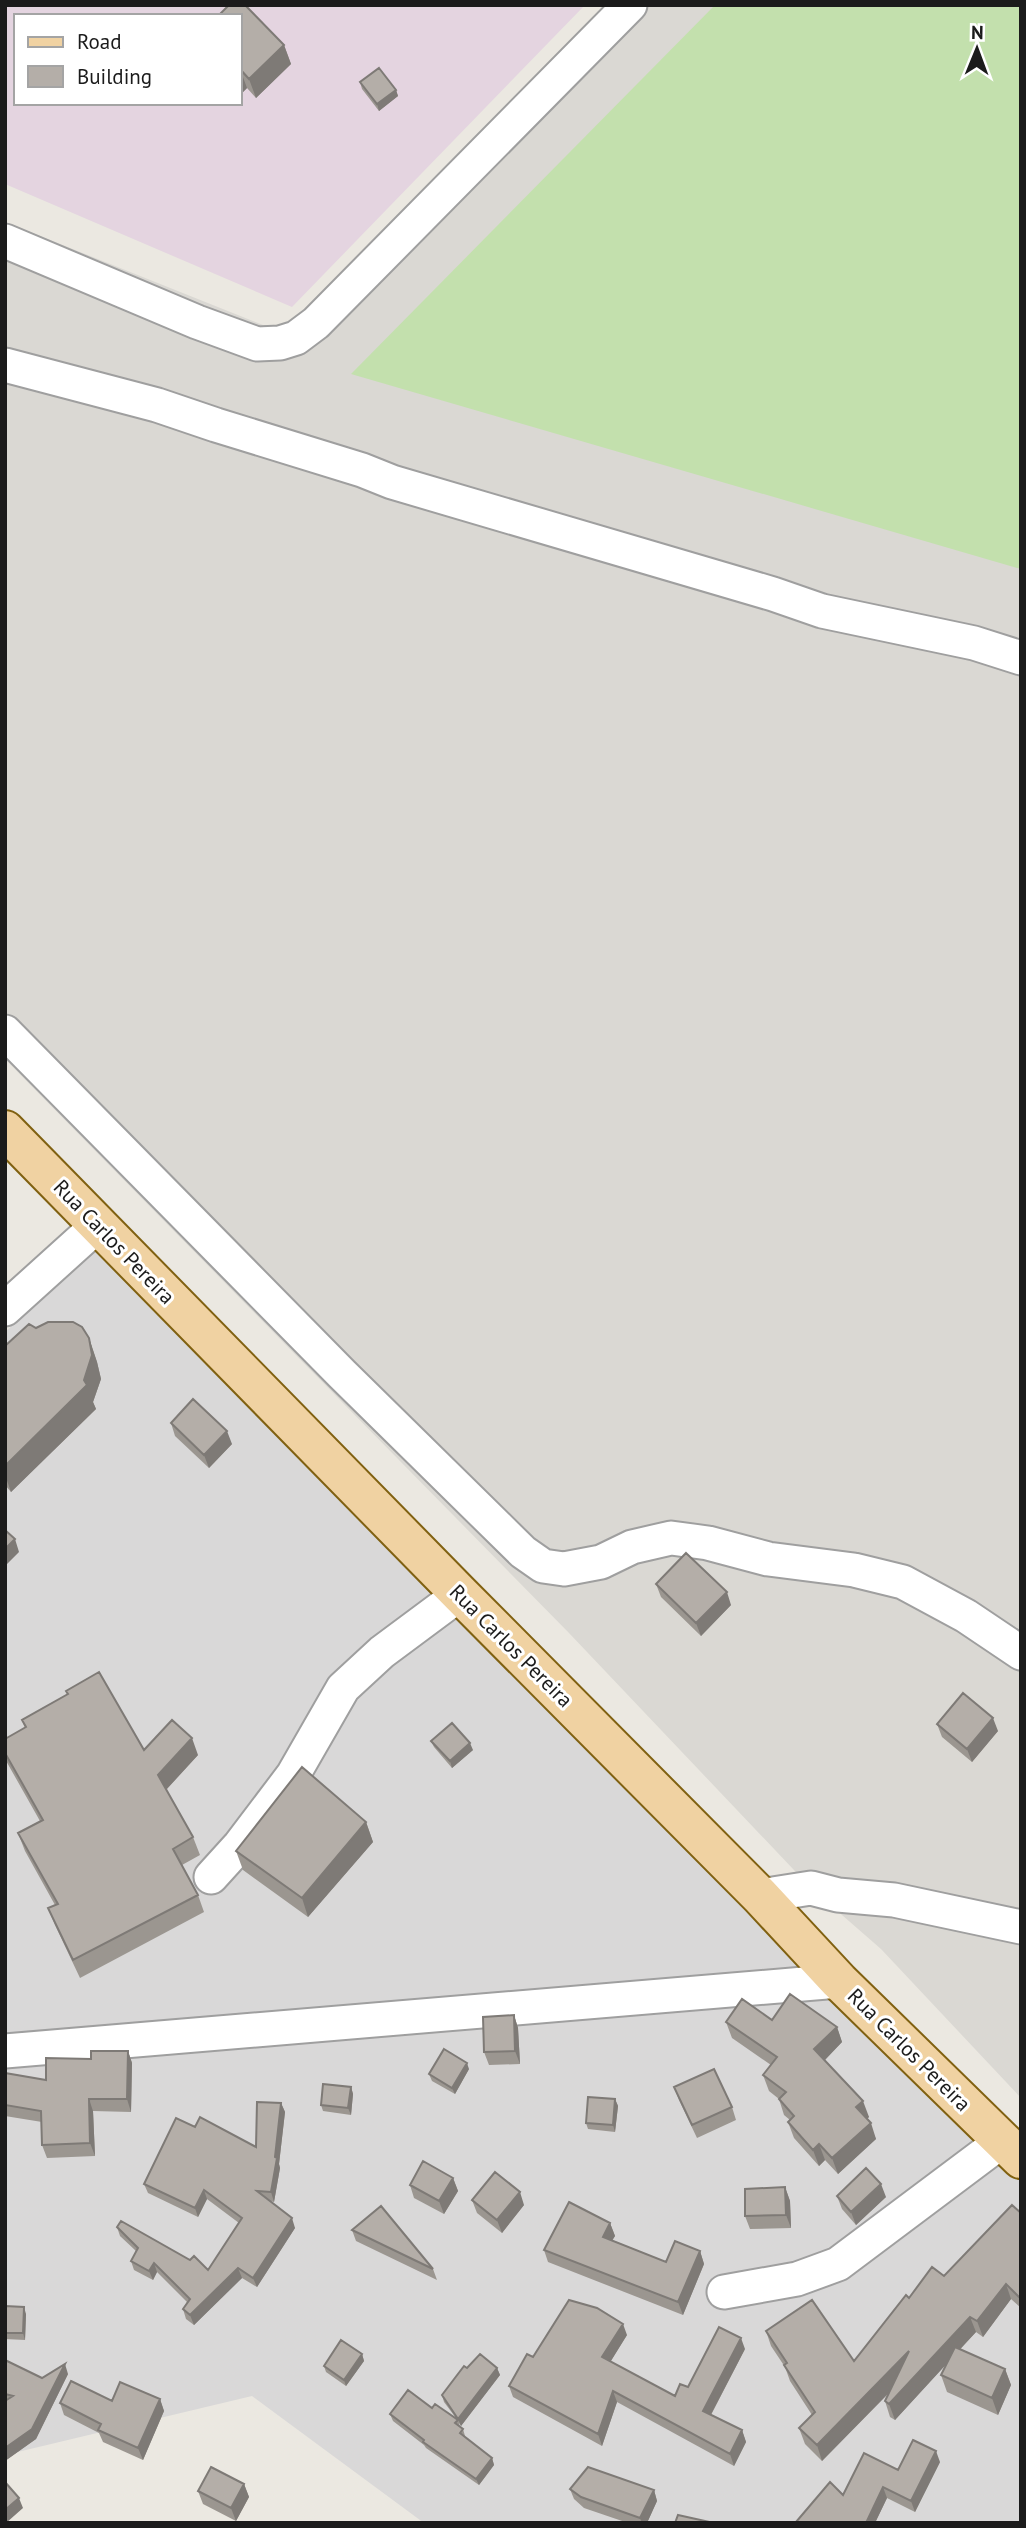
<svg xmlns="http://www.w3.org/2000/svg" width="1026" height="2528" font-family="'PT Sans',sans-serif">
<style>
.residential{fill:#d9d8d8}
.industrial{fill:#e4d4e0;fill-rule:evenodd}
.airport{fill:#dad8d3}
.grass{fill:#c3e0ad}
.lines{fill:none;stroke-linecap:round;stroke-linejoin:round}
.minor-casing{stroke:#9f9f9f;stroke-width:37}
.major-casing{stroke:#806111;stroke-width:42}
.minor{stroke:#fff;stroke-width:33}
.major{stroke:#f0d2a2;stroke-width:38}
.wall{fill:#9b9690}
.shaded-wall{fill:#7e7a76}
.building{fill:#b4aea8;stroke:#7e7a76;stroke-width:2}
.labels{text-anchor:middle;stroke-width:6;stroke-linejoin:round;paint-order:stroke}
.street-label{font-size:21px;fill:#1b1b1b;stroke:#fff}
</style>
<rect width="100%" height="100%" fill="#ebe8e1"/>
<path class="residential" d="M 121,1226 L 1021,2149 L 1021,2523 L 424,2523 L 252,2396 L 5,2455 L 5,1332 Z"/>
<path class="industrial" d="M 5,5 L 585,5 L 292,307 L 5,184 ZM 16,16 L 240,16 L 240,103 L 16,103 Z"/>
<path class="airport" d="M 623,5 L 1021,5 L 1021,2098 L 881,1949 L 811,1888 L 569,1633 L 5,1059 L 5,222 L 263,325 L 291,326 Z"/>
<path class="grass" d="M 715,5 L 1021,5 L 1021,569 L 351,374 Z"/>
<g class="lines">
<defs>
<path id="minor" d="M 5,241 L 197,322 L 257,344 L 280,343 L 296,338 L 316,323 L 630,5
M 5,365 L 157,405 L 216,425 L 362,470 L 392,482 L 773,594 L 822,611 L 974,643 L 1021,658
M 5,1032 L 342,1374 L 523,1552 L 543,1566 L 564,1569 L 601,1562 L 632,1547 L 671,1538 L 708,1543 L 768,1559 L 854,1570 L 903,1582 L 966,1616 L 1021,1653
M 5,1309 L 98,1225
M 211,1877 L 240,1845 L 293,1775 L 343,1688 L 382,1652 L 460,1594
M 760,1896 L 811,1888 L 838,1895 L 894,1900 L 1021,1927
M 5,2051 L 839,1981
M 724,2292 L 797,2279 L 838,2264 L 1002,2141"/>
<path id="major" d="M 5,1130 L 460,1594 L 760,1896 L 839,1981 L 1021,2159"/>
</defs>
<use href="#minor" class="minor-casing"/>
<use href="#major" class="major-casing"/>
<use href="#minor" class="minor"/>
<use href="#major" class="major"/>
</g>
<path class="wall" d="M 240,16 L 284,45 L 291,64 L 256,98 L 247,88 L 240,95 Z
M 360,82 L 396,90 L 398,96 L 379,111 L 362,89 Z
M 36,1328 L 89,1338 L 97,1362 L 101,1379 L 93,1402 L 96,1409 L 11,1492 L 5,1485 L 5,1346 Z
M 171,1423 L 232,1444 L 209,1468 L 175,1436 Z
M 656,1584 L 731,1605 L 701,1636 L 661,1597 Z
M 66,1691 L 144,1750 L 198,1755 L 166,1790 L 193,1837 L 200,1855 L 182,1865 L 198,1895 L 204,1912 L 80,1978 L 55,1925 L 48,1908 L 55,1905 L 25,1851 L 18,1833 L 40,1821 L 5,1759 L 5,1739 L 25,1728 L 22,1720 L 67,1695 Z
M 937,1724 L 998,1731 L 972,1762 L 942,1737 Z
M 431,1741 L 473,1750 L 452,1768 L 434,1747 Z
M 366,1822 L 373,1842 L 308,1917 L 243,1870 L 236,1851 Z
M 514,2015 L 518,2028 L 520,2064 L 489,2065 L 484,2052 Z
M 772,2020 L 837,2027 L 842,2042 L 825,2060 L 869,2117 L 867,2119 L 876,2139 L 838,2174 L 825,2160 L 819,2166 L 794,2138 L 788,2122 L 790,2120 L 784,2115 L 779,2099 L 769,2091 L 763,2075 L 771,2065 L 732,2038 L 726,2022 Z
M 128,2051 L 132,2063 L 131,2112 L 93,2111 L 95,2156 L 47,2158 L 42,2145 L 42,2122 L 5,2116 L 5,2073 L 46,2080 L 91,2059 Z
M 469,2069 L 455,2094 L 432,2081 L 429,2074 Z
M 351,2087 L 353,2094 L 351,2115 L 323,2111 L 321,2105 Z
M 674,2087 L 732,2107 L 736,2120 L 697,2138 L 679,2100 Z
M 615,2099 L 618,2106 L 615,2132 L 588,2129 L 586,2123 Z
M 281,2103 L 285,2112 L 279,2164 L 280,2168 L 274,2202 L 270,2201 L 295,2228 L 257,2287 L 242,2278 L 194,2325 L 186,2319 L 183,2309 L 187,2302 L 157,2272 L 153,2280 L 134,2270 L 131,2261 L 136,2251 L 120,2236 L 117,2227 L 208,2270 L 239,2223 L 207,2199 L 198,2217 L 148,2193 L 144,2184 L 195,2127 L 256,2147 Z
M 453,2178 L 458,2191 L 444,2214 L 414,2198 L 410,2185 Z
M 785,2187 L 790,2201 L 791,2228 L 750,2229 L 745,2216 Z
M 837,2196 L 886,2197 L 856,2225 L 842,2209 Z
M 472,2200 L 524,2205 L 502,2233 L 477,2213 Z
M 1021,2213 L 1021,2308 L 1011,2299 L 983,2337 L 976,2332 L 960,2349 L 1005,2369 L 1011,2385 L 998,2415 L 947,2392 L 941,2375 L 946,2364 L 895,2420 L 890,2417 L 885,2401 L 889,2393 L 822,2461 L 805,2444 L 799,2428 L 812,2415 L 790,2381 L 785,2367 L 771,2346 L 766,2331 L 854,2361 L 909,2298 L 944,2276 Z
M 610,2223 L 615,2236 L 612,2240 L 666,2262 L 700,2251 L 704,2264 L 683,2315 L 548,2262 L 544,2250 Z
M 352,2230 L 433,2269 L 437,2280 L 356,2241 Z
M 5,2306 L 26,2314 L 25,2340 L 5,2339 Z
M 627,2335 L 610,2362 L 675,2396 L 745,2349 L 711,2415 L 742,2430 L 746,2442 L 734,2466 L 617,2402 L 602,2446 L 513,2397 L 509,2386 L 533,2357 Z
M 362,2354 L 364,2361 L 346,2386 L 326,2372 L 324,2366 Z
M 5,2360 L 42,2378 L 68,2374 L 36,2439 L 5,2461 Z
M 467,2368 L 497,2368 L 500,2375 L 461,2426 L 459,2423 L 460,2427 L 463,2429 L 465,2436 L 465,2437 L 492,2458 L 494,2465 L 479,2485 L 426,2448 L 424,2445 L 393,2421 L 390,2414 L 432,2408 L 456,2418 L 444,2402 L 442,2395 Z
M 160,2399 L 164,2411 L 143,2460 L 103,2442 L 99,2433 L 64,2415 L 60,2403 Z
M 940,2462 L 915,2512 L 887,2498 L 875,2523 L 796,2523 L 796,2522 L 843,2495 L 898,2470 Z
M 244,2484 L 249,2497 L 236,2521 L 203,2504 L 198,2491 Z
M 570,2489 L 654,2490 L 657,2501 L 647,2523 L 628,2523 L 584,2508 L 574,2499 Z"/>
<path class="shaded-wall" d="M 284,45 L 291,64 L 256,98 L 249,79 Z
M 240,69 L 247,88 L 240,95 Z
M 396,90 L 398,96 L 379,111 L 377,104 Z
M 89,1338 L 97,1362 L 101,1379 L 93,1402 L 96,1409 L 11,1492 L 5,1475 L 5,1466 L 84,1380 Z
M 227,1431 L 232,1444 L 209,1468 L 204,1455 Z
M 15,1539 L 19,1552 L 5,1566 L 5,1549 Z
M 727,1592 L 731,1605 L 701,1636 L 696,1623 Z
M 993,1718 L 998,1731 L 972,1762 L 967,1749 Z
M 192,1738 L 198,1755 L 164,1792 L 158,1775 Z
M 470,1743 L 473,1750 L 452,1768 L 450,1761 Z
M 366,1822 L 373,1842 L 308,1917 L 302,1898 Z
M 514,2015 L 518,2028 L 520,2064 L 515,2051 Z
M 837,2027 L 842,2042 L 820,2065 L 814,2049 Z
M 128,2051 L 132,2063 L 131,2112 L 127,2099 Z
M 467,2063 L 469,2069 L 455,2094 L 452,2088 Z
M 351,2087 L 353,2094 L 351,2115 L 348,2108 Z
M 89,2099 L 93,2111 L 95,2156 L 90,2143 Z
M 615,2099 L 618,2106 L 615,2132 L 613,2125 Z
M 863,2101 L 869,2117 L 862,2123 L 856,2107 Z
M 281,2103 L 285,2112 L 279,2164 L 280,2168 L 274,2202 L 271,2192 Z
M 871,2123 L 876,2139 L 838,2174 L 832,2158 Z
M 819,2144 L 825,2160 L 819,2166 L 813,2150 Z
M 453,2178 L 458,2191 L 444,2214 L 439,2201 Z
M 881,2184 L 886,2197 L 856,2225 L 851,2212 Z
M 785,2187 L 790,2201 L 791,2228 L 786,2215 Z
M 204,2190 L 207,2199 L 198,2217 L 195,2208 Z
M 520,2192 L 524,2205 L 502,2233 L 497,2220 Z
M 292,2218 L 295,2228 L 257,2287 L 253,2278 Z
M 610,2223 L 615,2236 L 607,2249 L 603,2237 Z
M 700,2251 L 704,2264 L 683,2315 L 678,2302 Z
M 154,2263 L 157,2272 L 153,2280 L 149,2271 Z
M 238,2268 L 242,2278 L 194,2325 L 190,2315 Z
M 1006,2284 L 1011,2299 L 983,2337 L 977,2321 Z
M 24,2307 L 26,2314 L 25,2340 L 23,2333 Z
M 970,2317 L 976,2332 L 895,2420 L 889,2404 Z
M 623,2324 L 627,2335 L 606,2369 L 602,2357 Z
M 741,2338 L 745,2349 L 707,2422 L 703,2411 Z
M 909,2351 L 914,2367 L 822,2461 L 817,2445 Z
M 362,2354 L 364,2361 L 346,2386 L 344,2380 Z
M 65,2364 L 68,2374 L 36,2439 L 5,2461 L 5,2448 Z
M 497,2368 L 500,2375 L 461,2426 L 458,2419 Z
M 1005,2369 L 1011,2385 L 998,2415 L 992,2398 Z
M 613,2391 L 617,2402 L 602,2446 L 598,2434 Z
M 160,2399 L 164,2411 L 143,2460 L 138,2448 Z
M 742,2430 L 746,2442 L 734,2466 L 730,2454 Z
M 936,2451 L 940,2462 L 915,2512 L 911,2501 Z
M 492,2458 L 494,2465 L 479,2485 L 476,2479 Z
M 244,2484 L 249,2497 L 236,2521 L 231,2508 Z
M 883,2487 L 887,2498 L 875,2523 L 866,2523 Z
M 654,2490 L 657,2501 L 647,2523 L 642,2523 L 640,2518 Z
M 19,2498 L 23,2508 L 6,2523 L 5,2510 Z"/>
<path class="building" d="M 229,5 L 245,5 L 284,45 L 249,79 L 240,69 L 240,16 L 218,16 Z
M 379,68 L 396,90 L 377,104 L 360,82 Z
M 48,1322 L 73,1322 L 82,1327 L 89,1338 L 92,1355 L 84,1380 L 87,1385 L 5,1466 L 5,1346 L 29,1324 L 36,1328 Z
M 193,1399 L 227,1431 L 204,1455 L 171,1423 Z
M 5,1530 L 15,1539 L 5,1549 Z
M 686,1553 L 727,1592 L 696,1623 L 656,1584 Z
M 99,1672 L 144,1750 L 172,1720 L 192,1738 L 158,1775 L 193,1837 L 173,1849 L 198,1895 L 73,1960 L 48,1908 L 58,1904 L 18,1833 L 43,1820 L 5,1753 L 5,1739 L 26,1727 L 22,1720 L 68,1694 L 66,1691 Z
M 963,1693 L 993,1718 L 967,1749 L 937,1724 Z
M 452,1723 L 470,1743 L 450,1761 L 431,1741 Z
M 302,1767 L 366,1822 L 302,1898 L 236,1851 Z
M 790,1994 L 837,2027 L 814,2049 L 863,2101 L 856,2107 L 871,2123 L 832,2158 L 819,2144 L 813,2150 L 788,2122 L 794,2116 L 779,2099 L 786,2092 L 763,2075 L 777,2057 L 726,2022 L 742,1999 L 772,2020 Z
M 514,2015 L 515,2051 L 484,2052 L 483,2017 Z
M 444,2049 L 467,2063 L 452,2088 L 429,2074 Z
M 91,2051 L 128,2051 L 127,2099 L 89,2099 L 90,2143 L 42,2145 L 41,2111 L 5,2105 L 5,2073 L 46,2080 L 46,2058 L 91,2059 Z
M 714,2069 L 732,2107 L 692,2125 L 674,2087 Z
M 323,2084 L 351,2087 L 348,2108 L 321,2105 Z
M 588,2097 L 615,2099 L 613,2125 L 586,2123 Z
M 257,2102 L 281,2103 L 275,2157 L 277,2158 L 271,2192 L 257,2191 L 292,2218 L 253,2278 L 238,2268 L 190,2315 L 183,2309 L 190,2299 L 154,2263 L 149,2271 L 131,2261 L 138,2248 L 117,2227 L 121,2221 L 190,2260 L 194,2256 L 208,2270 L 242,2218 L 204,2190 L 195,2208 L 144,2184 L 176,2118 L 195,2127 L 200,2117 L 256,2147 Z
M 423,2161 L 453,2178 L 439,2201 L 410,2185 Z
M 866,2168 L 881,2184 L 851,2212 L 837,2196 Z
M 495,2172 L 520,2192 L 497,2220 L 472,2200 Z
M 785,2187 L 786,2215 L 745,2216 L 745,2189 Z
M 569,2202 L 610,2223 L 603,2237 L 666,2262 L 675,2241 L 700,2251 L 678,2302 L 544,2250 Z
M 1012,2205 L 1021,2213 L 1021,2296 L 1019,2297 L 1006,2284 L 977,2321 L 970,2317 L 889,2404 L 885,2401 L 909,2351 L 817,2445 L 799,2428 L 815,2412 L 784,2365 L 787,2363 L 766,2331 L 812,2300 L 854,2361 L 906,2295 L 909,2298 L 932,2267 L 944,2276 Z
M 381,2206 L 433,2269 L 352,2230 Z
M 569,2300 L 597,2308 L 623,2324 L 602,2357 L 675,2396 L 680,2384 L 688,2387 L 719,2327 L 741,2338 L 703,2411 L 742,2430 L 730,2454 L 613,2391 L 598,2434 L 509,2386 L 527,2354 L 533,2357 Z
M 5,2306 L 24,2307 L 23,2333 L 5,2333 Z
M 341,2340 L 362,2354 L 344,2380 L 324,2366 Z
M 955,2347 L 1005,2369 L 992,2398 L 941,2375 Z
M 480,2354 L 497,2368 L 458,2419 L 442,2395 L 464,2366 L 467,2368 Z
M 5,2360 L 42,2378 L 65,2364 L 32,2429 L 5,2448 L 5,2401 L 13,2396 L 5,2394 Z
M 71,2381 L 112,2401 L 120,2382 L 160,2399 L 138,2448 L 98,2430 L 101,2424 L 60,2403 Z
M 408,2390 L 432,2408 L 435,2404 L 458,2420 L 455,2423 L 463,2429 L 460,2433 L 492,2458 L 476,2479 L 423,2442 L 424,2440 L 390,2414 Z
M 913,2440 L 936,2451 L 911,2501 L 883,2487 L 866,2523 L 798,2523 L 796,2522 L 830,2482 L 843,2495 L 864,2453 L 898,2470 Z
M 211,2467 L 244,2484 L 231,2508 L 198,2491 Z
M 588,2467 L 654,2490 L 640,2518 L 581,2497 L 570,2489 Z
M 5,2482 L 19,2498 L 5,2510 Z
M 678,2515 L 714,2523 L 675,2523 Z"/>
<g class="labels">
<g class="street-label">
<text transform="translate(114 1242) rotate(46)" y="7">Rua Carlos Pereira</text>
<text transform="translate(511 1646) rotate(45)" y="7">Rua Carlos Pereira</text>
<text transform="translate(909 2050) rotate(45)" y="7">Rua Carlos Pereira</text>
</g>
</g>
<rect width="1026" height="2528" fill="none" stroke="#1b1b1b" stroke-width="14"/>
<rect x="14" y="14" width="228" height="91" fill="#ffffff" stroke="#a4a4a4" stroke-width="2"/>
<rect x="28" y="37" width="35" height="10" fill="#f0d2a2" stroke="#a4a4a4" stroke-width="2"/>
<text x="77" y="49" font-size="21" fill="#1b1b1b">Road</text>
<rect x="28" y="66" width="35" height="21" fill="#b4aea8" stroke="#a4a4a4" stroke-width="2"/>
<text x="77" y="84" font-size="21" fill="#1b1b1b">Building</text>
<g transform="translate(977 49) rotate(1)" stroke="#ffffff" stroke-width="5" paint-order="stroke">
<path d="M0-5L12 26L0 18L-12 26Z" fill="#1b1b1b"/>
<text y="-10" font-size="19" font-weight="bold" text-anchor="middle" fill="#1b1b1b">N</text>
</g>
</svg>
